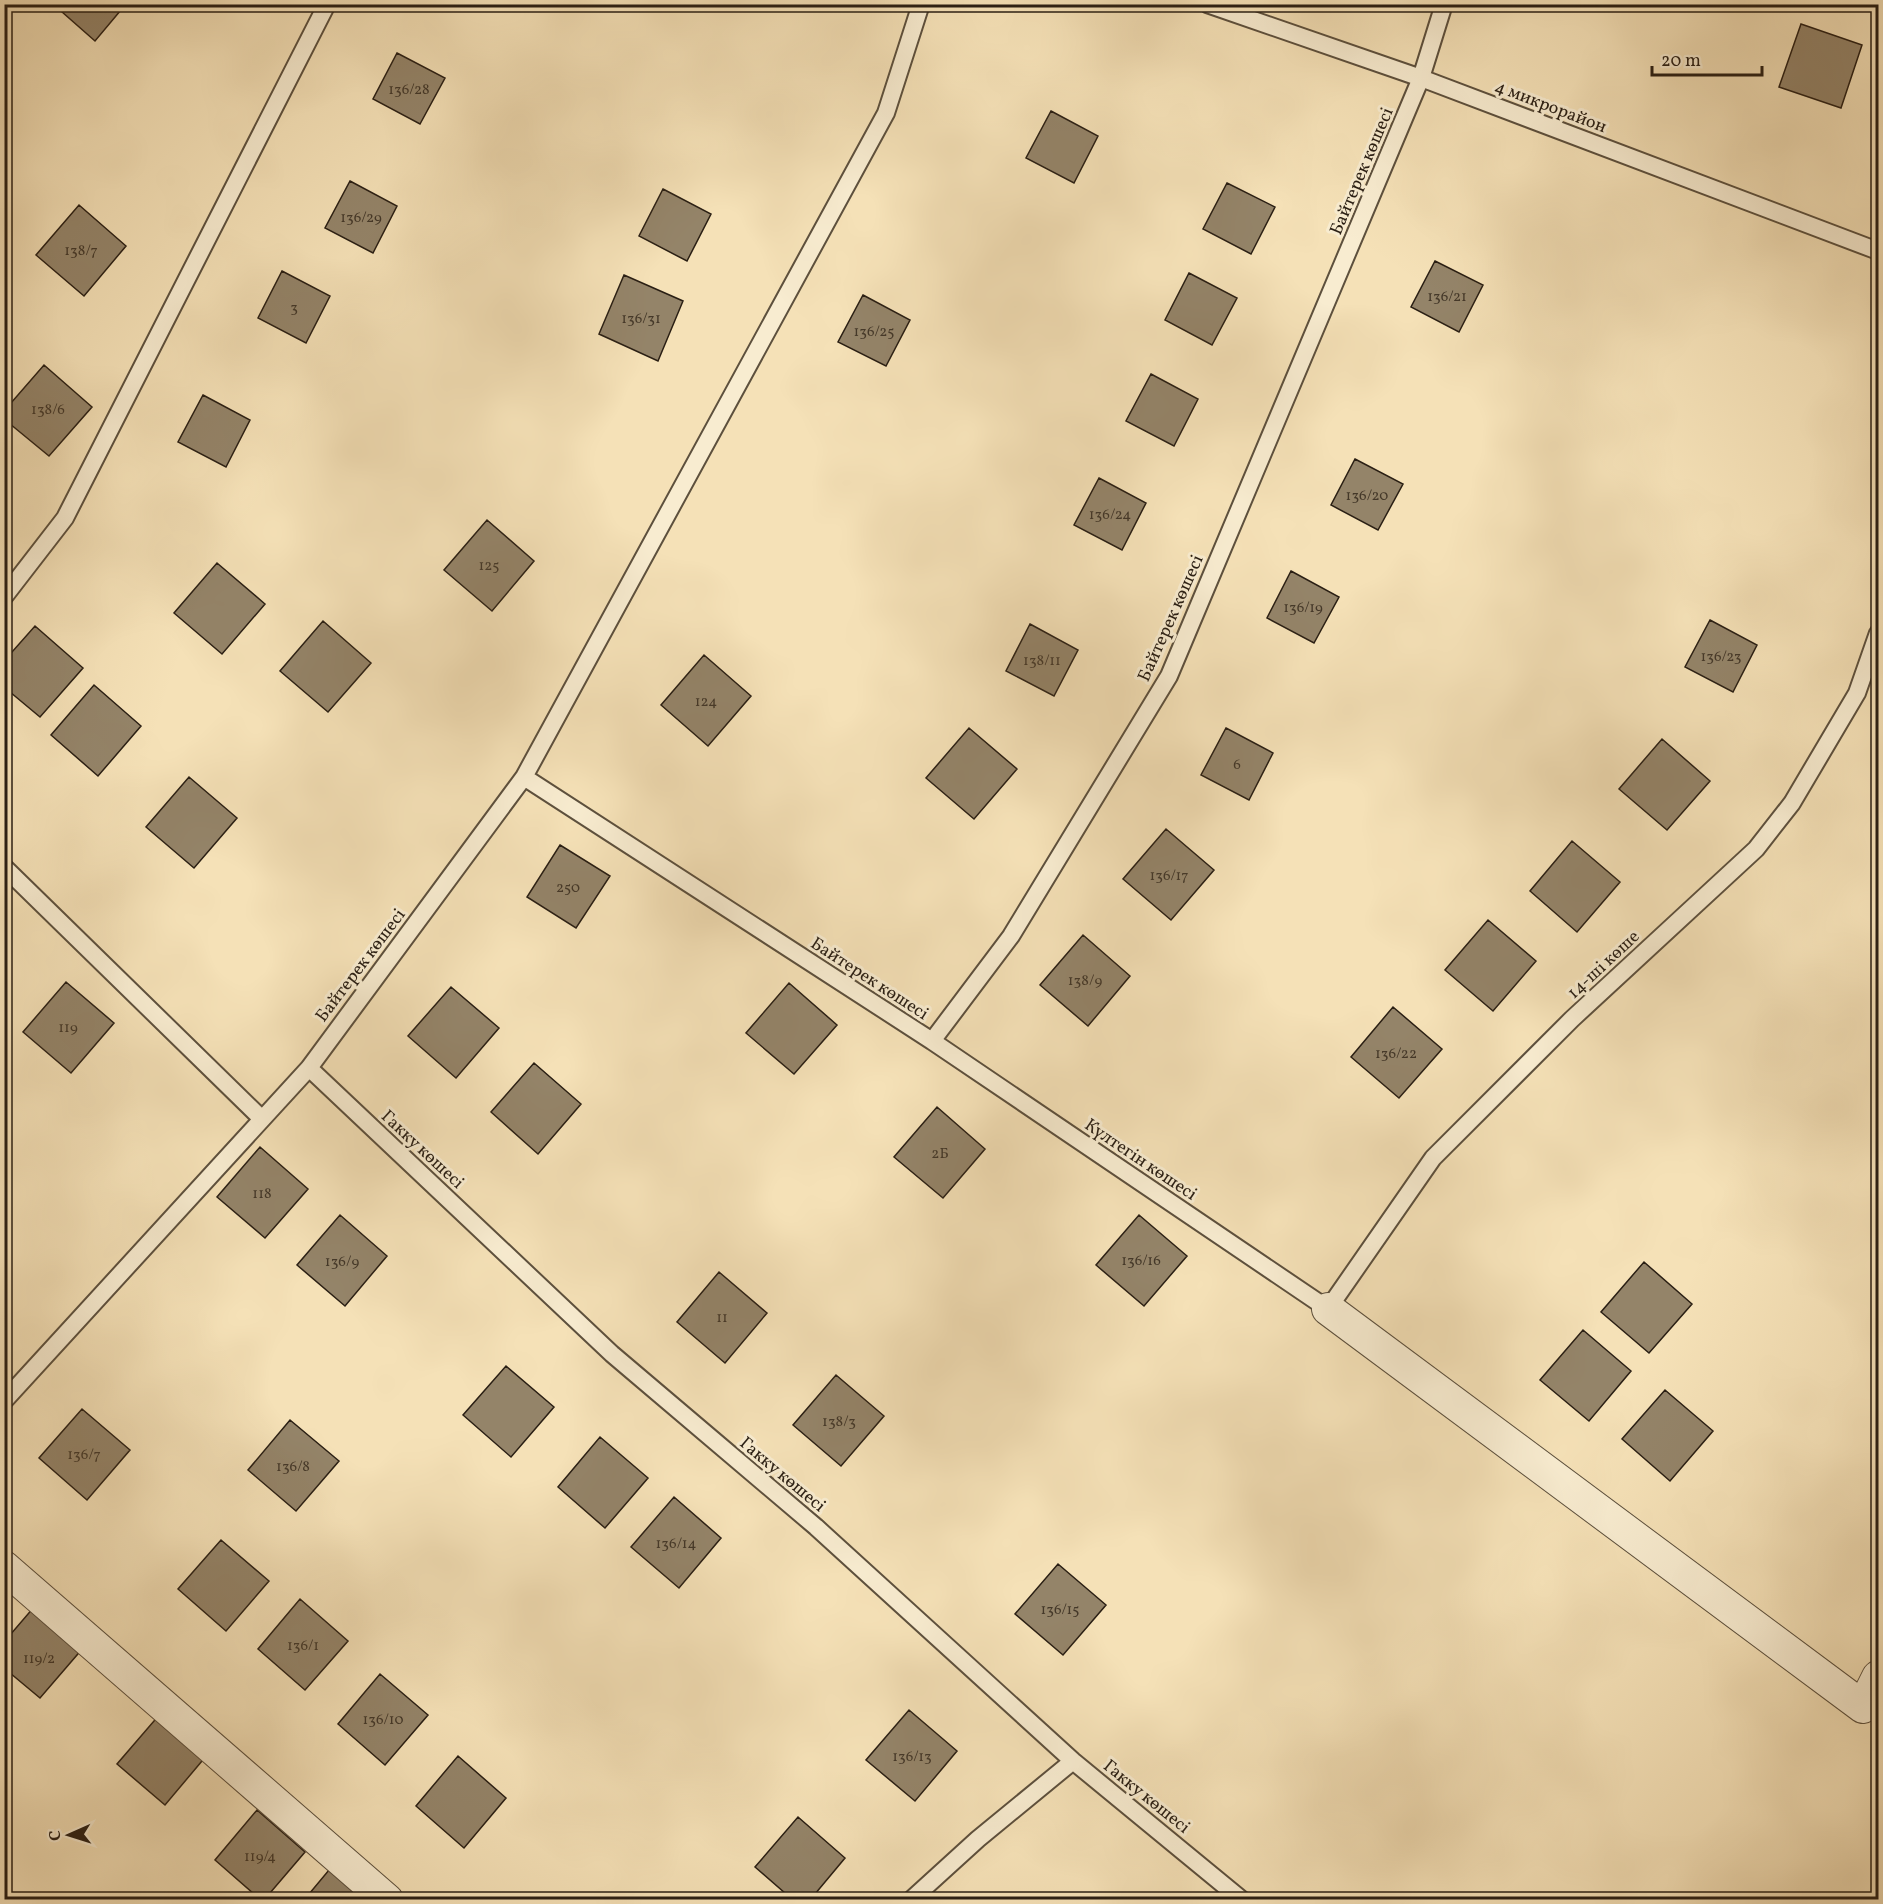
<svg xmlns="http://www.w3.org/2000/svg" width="1883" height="1904" font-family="Vollkorn,serif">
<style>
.building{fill:#948469;stroke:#2a1f14;stroke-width:1.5}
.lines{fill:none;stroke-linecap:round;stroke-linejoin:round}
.service-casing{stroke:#5d503d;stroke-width:20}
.minor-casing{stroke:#5d503d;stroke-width:34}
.service{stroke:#f8ecd0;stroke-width:16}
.minor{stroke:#f8ecd0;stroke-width:32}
.labels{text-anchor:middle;stroke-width:6;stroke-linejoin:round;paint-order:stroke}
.number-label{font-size:15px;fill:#443829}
.street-label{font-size:18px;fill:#2a1f14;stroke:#f8ecd0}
</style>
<rect width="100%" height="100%" fill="#f5e1b7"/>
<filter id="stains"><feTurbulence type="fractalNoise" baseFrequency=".00333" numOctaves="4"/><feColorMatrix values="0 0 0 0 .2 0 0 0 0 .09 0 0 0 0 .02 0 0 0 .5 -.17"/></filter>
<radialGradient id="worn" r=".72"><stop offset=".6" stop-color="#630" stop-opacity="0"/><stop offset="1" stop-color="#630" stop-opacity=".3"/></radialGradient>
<path class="building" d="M 53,4 L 126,4 L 95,41 Z
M 726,4 L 741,4 L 737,11 Z
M 1801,24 L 1862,45 L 1841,108 L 1779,87 Z
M 397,53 L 445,78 L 420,124 L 373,99 Z
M 1051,111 L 1098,136 L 1074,183 L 1026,158 Z
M 350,181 L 397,206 L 373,253 L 325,228 Z
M 1227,183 L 1275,207 L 1251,254 L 1203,229 Z
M 663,189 L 711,214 L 687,261 L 639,236 Z
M 79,205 L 126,246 L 84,296 L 36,255 Z
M 1435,261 L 1483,285 L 1459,332 L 1411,307 Z
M 282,271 L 330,296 L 306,343 L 258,318 Z
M 1189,273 L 1237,298 L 1212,345 L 1165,320 Z
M 624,275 L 683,301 L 658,361 L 599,334 Z
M 863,295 L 910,320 L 886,366 L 838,342 Z
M 44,365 L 92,407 L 49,456 L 4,419 L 4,411 Z
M 1151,374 L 1198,399 L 1174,446 L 1126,421 Z
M 203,395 L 250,420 L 226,467 L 178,442 Z
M 1355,459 L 1403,484 L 1378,530 L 1331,505 Z
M 1099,478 L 1146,503 L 1122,550 L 1074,525 Z
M 487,520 L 534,561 L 492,611 L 444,570 Z
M 217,563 L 265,604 L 222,654 L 174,613 Z
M 1291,571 L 1339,597 L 1314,643 L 1267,618 Z
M 1710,620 L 1757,645 L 1733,692 L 1685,667 Z
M 323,621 L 371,663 L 328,712 L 280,671 Z
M 1030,624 L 1078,650 L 1054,696 L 1006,671 Z
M 35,626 L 83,668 L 40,717 L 4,687 L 4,661 Z
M 704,655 L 751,696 L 708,746 L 661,705 Z
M 94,685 L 141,726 L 98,776 L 51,735 Z
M 969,728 L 1017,769 L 974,819 L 926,778 Z
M 1226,728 L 1273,753 L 1249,800 L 1201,775 Z
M 1662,739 L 1710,781 L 1667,830 L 1619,789 Z
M 189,777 L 237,818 L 194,868 L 146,827 Z
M 1166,829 L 1214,870 L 1171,920 L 1123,879 Z
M 1572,841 L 1620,882 L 1577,932 L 1530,891 Z
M 560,845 L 610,876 L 576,928 L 527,897 Z
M 1488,920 L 1536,961 L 1493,1011 L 1445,970 Z
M 1083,935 L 1130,976 L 1088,1026 L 1040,985 Z
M 66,982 L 114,1023 L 71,1073 L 23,1032 Z
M 789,983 L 837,1025 L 794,1074 L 746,1033 Z
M 451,987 L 499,1028 L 456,1078 L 408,1036 Z
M 1393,1007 L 1442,1049 L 1399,1098 L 1351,1057 Z
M 534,1063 L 581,1104 L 538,1154 L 491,1112 Z
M 937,1107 L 985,1149 L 943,1198 L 894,1157 Z
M 260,1147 L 308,1189 L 265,1238 L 217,1197 Z
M 340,1215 L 387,1256 L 345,1306 L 297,1265 Z
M 1139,1215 L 1187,1256 L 1144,1306 L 1096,1265 Z
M 1644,1262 L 1692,1304 L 1649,1353 L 1601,1312 Z
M 719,1272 L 767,1313 L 725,1363 L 677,1322 Z
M 1583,1330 L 1631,1371 L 1589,1421 L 1540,1380 Z
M 506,1366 L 554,1407 L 511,1457 L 463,1415 Z
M 836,1375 L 884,1416 L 841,1466 L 793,1425 Z
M 1665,1390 L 1713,1431 L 1670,1481 L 1622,1439 Z
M 82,1409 L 130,1450 L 87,1500 L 39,1458 Z
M 290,1420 L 339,1461 L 296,1511 L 248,1470 Z
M 600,1437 L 648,1478 L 605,1528 L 558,1487 Z
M 674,1497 L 721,1538 L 679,1588 L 631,1547 Z
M 221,1540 L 269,1581 L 226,1631 L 178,1589 Z
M 1058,1564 L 1106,1605 L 1063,1655 L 1015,1614 Z
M 300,1599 L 348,1641 L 305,1690 L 258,1649 Z
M 34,1607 L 83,1648 L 40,1698 L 4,1668 L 4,1642 Z
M 380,1674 L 428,1715 L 385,1765 L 338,1724 Z
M 909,1710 L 957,1751 L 915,1801 L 866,1760 Z
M 160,1714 L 207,1755 L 165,1805 L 117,1764 Z
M 458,1756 L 506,1798 L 464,1848 L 416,1806 Z
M 257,1810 L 305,1852 L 264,1900 L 261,1900 L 215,1860 Z
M 798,1817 L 845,1858 L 810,1900 L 793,1900 L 755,1867 Z
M 334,1864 L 375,1900 L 304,1900 Z"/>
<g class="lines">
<defs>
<path id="service" d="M 1207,4 L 1421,78 L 1878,251
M 4,597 L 65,518 L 327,4
M 524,777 L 886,113 L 921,4
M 4,867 L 262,1119
M 932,1041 L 1328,1309 L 1433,1158 L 1572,1019 L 1756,849 L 1792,803 L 1857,693 L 1878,633
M 309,1068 L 612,1354 L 816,1527 L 1073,1761 L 1242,1900
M 4,1401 L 309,1068 L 524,777 L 932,1041 L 1011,936 L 1169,676 L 1421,78 L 1444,4
M 911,1900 L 978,1839 L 1073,1761"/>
<path id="minor" d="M 1328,1309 L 1863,1707 L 1878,1677
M 4,1567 L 387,1900"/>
</defs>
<use href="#service" class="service-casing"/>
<use href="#minor" class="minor-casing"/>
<use href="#service" class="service"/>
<use href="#minor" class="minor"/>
</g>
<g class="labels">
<g class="number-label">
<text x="409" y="94">136/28</text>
<text x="361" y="222">136/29</text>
<text x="81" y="255">138/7</text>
<text x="1447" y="301">136/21</text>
<text x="294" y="312">3</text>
<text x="641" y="323">136/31</text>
<text x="874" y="336">136/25</text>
<text x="48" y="414">138/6</text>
<text x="1367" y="500">136/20</text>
<text x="1110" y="519">136/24</text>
<text x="489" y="570">125</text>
<text x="1303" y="612">136/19</text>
<text x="1721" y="661">136/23</text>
<text x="1042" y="665">138/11</text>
<text x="706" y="706">124</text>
<text x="1237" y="769">6</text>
<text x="1169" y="880">136/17</text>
<text x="568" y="892">250</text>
<text x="1085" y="985">138/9</text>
<text x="68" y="1032">119</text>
<text x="1396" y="1058">136/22</text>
<text x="940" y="1158">2Б</text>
<text x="262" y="1198">118</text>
<text x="1141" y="1265">136/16</text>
<text x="342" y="1266">136/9</text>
<text x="722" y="1322">11</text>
<text x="839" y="1426">138/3</text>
<text x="84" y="1459">136/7</text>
<text x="293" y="1471">136/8</text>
<text x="676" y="1548">136/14</text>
<text x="1060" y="1614">136/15</text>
<text x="303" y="1650">136/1</text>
<text x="39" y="1663">119/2</text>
<text x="383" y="1724">136/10</text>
<text x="912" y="1761">136/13</text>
<text x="260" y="1861">119/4</text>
</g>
<g class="street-label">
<text transform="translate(1551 106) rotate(21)" y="6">4 микрорайон</text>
<text transform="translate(1361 171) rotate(-67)" y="6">Байтерек көшесі</text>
<text transform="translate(1170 618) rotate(-66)" y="6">Байтерек көшесі</text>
<text transform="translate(1603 964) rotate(-43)" y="6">14-ші көше</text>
<text transform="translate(360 965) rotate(-53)" y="6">Байтерек көшесі</text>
<text transform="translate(870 978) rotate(33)" y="6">Байтерек көшесі</text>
<text transform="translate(423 1149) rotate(43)" y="6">Гакку көшесі</text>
<text transform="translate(1141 1159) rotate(34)" y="6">Күлтегін көшесі</text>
<text transform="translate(783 1474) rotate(40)" y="6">Гакку көшесі</text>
<text transform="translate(1147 1796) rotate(39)" y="6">Гакку көшесі</text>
</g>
</g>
<rect width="1883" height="1904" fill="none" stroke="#f5e1b7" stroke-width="24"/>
<rect x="6" y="6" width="1871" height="1892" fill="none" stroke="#2a1f14" stroke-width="3"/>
<rect x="12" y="12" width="1859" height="1880" fill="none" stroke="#2a1f14" stroke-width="1.5"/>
<g transform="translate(69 1835) rotate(267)" stroke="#f8ecd0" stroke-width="4.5" paint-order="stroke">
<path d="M0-4.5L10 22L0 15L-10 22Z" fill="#2a1f14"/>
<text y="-9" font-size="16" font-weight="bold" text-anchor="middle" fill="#2a1f14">С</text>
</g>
<path d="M1652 66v9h110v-9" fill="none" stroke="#2a1f14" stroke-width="3"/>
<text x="1661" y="66" font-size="18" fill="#2a1f14" stroke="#f8ecd0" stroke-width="4.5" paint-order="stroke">20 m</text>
<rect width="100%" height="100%" filter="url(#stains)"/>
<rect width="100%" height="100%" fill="url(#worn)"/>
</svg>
